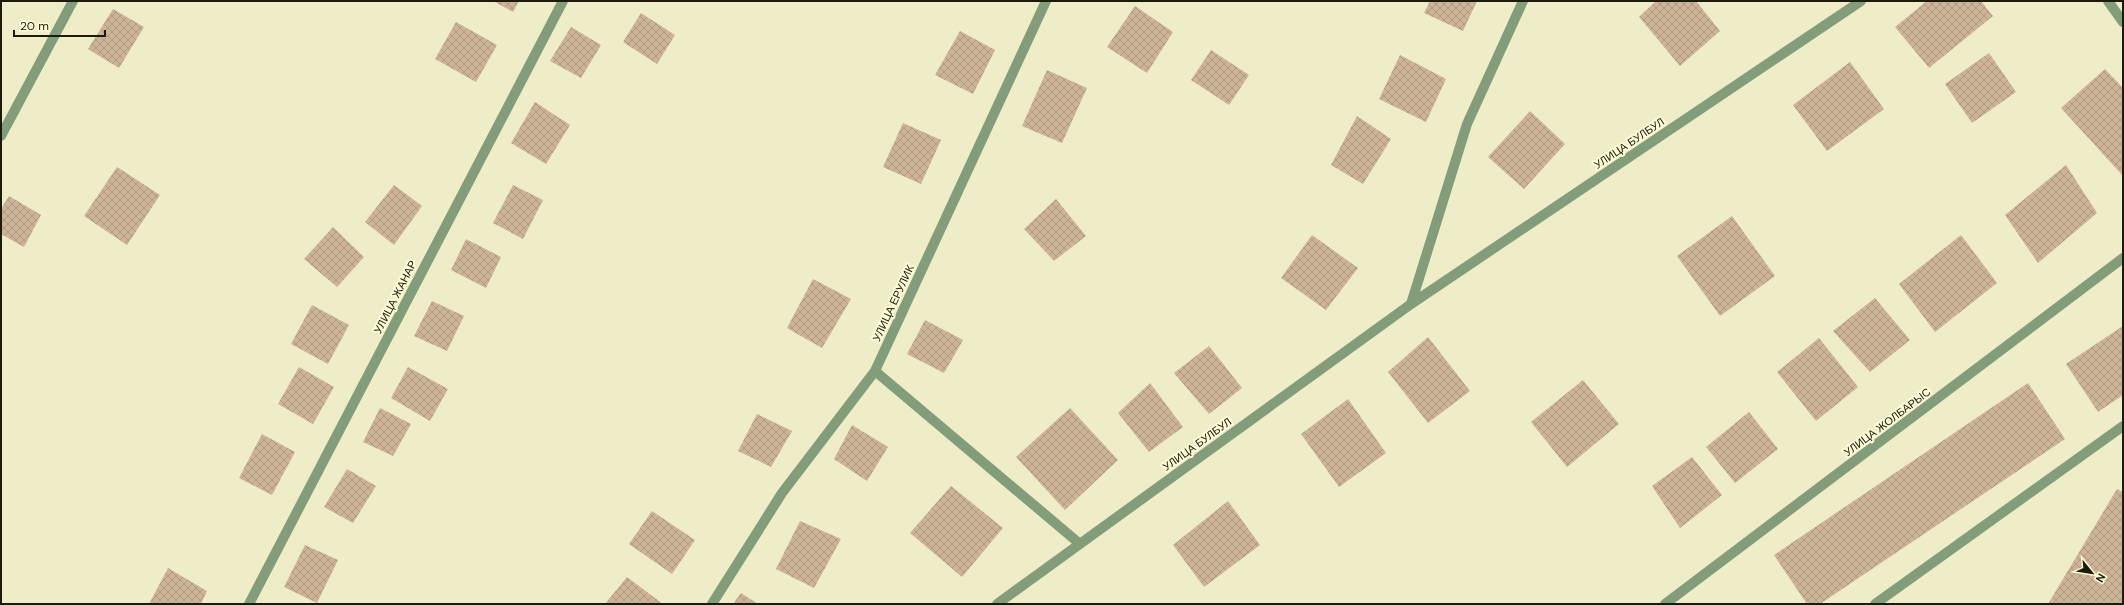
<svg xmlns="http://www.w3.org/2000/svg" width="2124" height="605" font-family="'DM Sans',sans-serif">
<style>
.building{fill:url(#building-cross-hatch)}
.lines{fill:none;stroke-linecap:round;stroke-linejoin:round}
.service{stroke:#839d7b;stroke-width:10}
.minor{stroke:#839d7b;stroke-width:10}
.tertiary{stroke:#839d7b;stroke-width:10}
.labels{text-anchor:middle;stroke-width:4;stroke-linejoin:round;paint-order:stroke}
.street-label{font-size:11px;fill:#1b1a0d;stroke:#fdfad6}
</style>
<defs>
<pattern id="building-cross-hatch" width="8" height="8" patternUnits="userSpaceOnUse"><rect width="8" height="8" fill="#cdb498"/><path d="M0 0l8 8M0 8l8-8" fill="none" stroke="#af9a82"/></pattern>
</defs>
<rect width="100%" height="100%" fill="#efedc8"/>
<path class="building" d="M 493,1 L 519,1 L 513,12 Z
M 1430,1 L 1477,1 L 1463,31 L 1424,13 Z
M 1656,1 L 1696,1 L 1720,31 L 1680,66 L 1639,17 Z
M 1927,1 L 1981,1 L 1993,16 L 1929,68 L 1895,27 Z
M 1135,6 L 1173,32 L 1147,73 L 1107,47 Z
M 113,9 L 144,27 L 119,68 L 88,49 Z
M 641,13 L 675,35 L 657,64 L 623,42 Z
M 456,22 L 497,45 L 476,82 L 435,59 Z
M 571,27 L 601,45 L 581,78 L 550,61 Z
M 960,31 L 995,50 L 973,94 L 935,75 Z
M 1211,50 L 1249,75 L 1229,105 L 1191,80 Z
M 1989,53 L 2016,92 L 1972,123 L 1945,84 Z
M 1400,55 L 1446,79 L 1426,122 L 1379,99 Z
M 1850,62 L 1884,109 L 1827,151 L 1793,105 Z
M 2105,69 L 2123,88 L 2123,176 L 2061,108 Z
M 1047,70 L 1087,88 L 1062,143 L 1022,126 Z
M 535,102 L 570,125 L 546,164 L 511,143 Z
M 1530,111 L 1565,144 L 1524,189 L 1488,157 Z
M 1357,116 L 1391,139 L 1363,184 L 1331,165 Z
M 903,123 L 941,140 L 921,184 L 883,167 Z
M 2066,165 L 2097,213 L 2038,263 L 2005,215 Z
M 117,167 L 160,195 L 127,245 L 84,216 Z
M 394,185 L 422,206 L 394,245 L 365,222 Z
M 513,185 L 543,200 L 523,239 L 493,223 Z
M 9,196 L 41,215 L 24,247 L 1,234 L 1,209 Z
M 1056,199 L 1086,236 L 1054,261 L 1024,229 Z
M 1732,216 L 1775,276 L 1720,316 L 1677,256 Z
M 333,227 L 364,257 L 337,287 L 304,259 Z
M 1312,235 L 1358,268 L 1326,310 L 1281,278 Z
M 1961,235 L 1997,283 L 1935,332 L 1899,284 Z
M 466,239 L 501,257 L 486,288 L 451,270 Z
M 813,279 L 851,299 L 822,348 L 787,328 Z
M 1875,298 L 1910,340 L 1870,372 L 1833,331 Z
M 432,301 L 464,316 L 447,351 L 414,336 Z
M 312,305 L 349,325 L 328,364 L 291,344 Z
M 925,320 L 963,340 L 944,373 L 907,354 Z
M 2123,326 L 2123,395 L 2098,412 L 2066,364 Z
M 1428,337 L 1470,391 L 1428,423 L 1388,372 Z
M 1819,338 L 1858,387 L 1816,421 L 1777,372 Z
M 1209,346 L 1242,388 L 1209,414 L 1174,373 Z
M 299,367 L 334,387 L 313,424 L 278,404 Z
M 408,367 L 448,389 L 430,421 L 391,398 Z
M 1583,380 L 1619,424 L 1567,467 L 1531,422 Z
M 1150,383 L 1183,427 L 1149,452 L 1118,413 Z
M 2028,383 L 2065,439 L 1820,604 L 1807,604 L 1774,555 Z
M 1348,399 L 1386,453 L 1339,487 L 1301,434 Z
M 380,408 L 411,424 L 393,456 L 363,442 Z
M 1070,408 L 1118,460 L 1065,510 L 1016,457 Z
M 1749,412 L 1778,449 L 1735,483 L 1706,447 Z
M 757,414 L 792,431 L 771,467 L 738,451 Z
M 852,425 L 888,447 L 867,481 L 834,459 Z
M 262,434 L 295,452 L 272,495 L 239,478 Z
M 1692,457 L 1722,495 L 1680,528 L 1652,486 Z
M 347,469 L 376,486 L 353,523 L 324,507 Z
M 951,486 L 1003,528 L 962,577 L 910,533 Z
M 2117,489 L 2123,492 L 2123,604 L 2048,604 Z
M 1228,501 L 1260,545 L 1204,587 L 1173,545 Z
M 652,511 L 695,540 L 672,574 L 629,544 Z
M 800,521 L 841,539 L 814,588 L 776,569 Z
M 305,545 L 338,560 L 317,603 L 284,587 Z
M 168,568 L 207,591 L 201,604 L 149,604 Z
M 627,577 L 663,604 L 605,604 Z
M 741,593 L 758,604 L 733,604 Z"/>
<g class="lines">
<path class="service" d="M 1875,604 L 2123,426"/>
<path class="minor" d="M 1046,1 L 875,371 L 1080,544
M 1,136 L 73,1
M 1411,304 L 1467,124 L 1523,1
M 249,604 L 563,1
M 712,604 L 782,493 L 875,371
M 997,604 L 1411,304 L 1861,1
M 1665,604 L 2123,258"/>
<path class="tertiary" d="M 2108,1 L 2123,22"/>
</g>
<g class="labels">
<g class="street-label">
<text transform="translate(1629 143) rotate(-34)" y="4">УЛИЦА БУЛБУЛ</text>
<text transform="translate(395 297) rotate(-63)" y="4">УЛИЦА ЖАНАР</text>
<text transform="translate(893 303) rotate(-65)" y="4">УЛИЦА ЕРУЛИК</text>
<text transform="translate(1887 422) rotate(-37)" y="4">УЛИЦА ЖОЛБАРЫС</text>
<text transform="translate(1197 444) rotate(-36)" y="4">УЛИЦА БУЛБУЛ</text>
</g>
</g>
<rect width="2124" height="605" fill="none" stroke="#1b1a0d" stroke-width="4"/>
<g transform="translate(2092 573) rotate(120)" stroke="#fdfad6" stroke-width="3" paint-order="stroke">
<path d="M0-3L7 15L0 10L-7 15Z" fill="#1b1a0d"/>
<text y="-6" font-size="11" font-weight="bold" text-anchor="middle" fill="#1b1a0d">N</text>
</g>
<path d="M14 30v6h91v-6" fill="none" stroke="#1b1a0d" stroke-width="2"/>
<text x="20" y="30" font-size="12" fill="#1b1a0d" stroke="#fdfad6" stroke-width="3" paint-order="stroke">20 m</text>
</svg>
